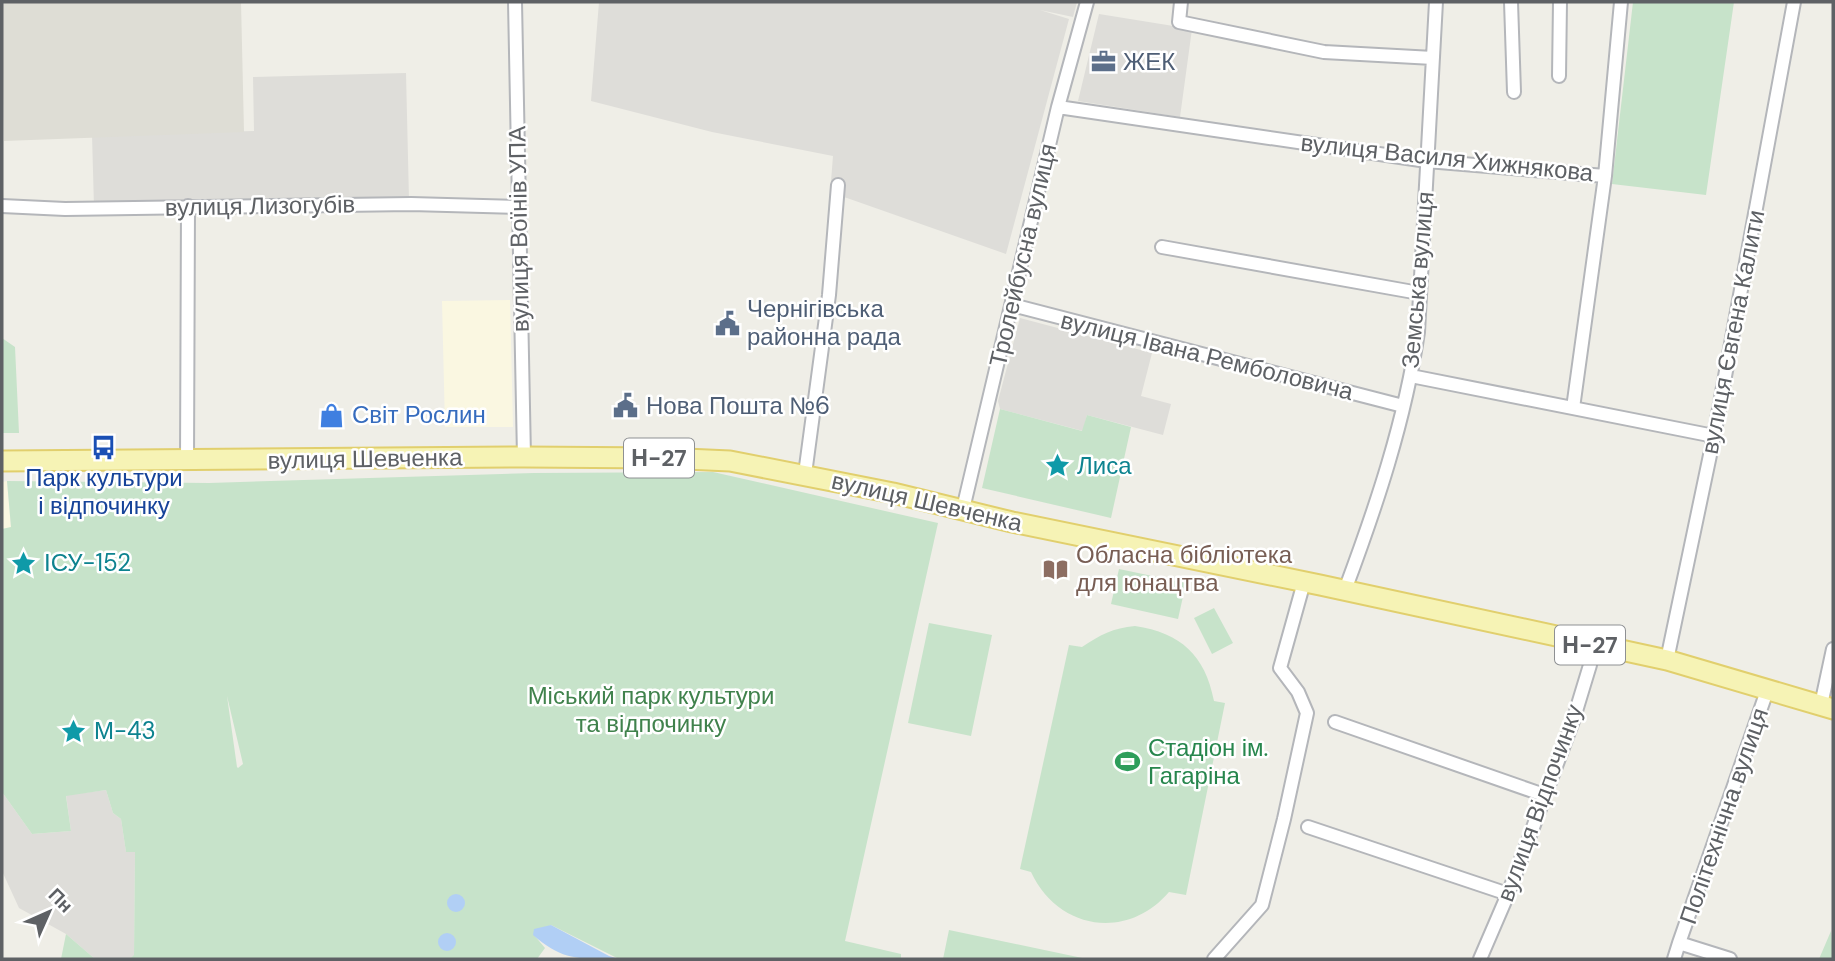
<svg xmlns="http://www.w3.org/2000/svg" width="1835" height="961" font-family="'DM Sans',sans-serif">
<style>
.commercial{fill:#faf7e1}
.industrial{fill:#deddd9}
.education{fill:#deddd5}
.green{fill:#c7e3ca;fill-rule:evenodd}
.water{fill:#b1cff5}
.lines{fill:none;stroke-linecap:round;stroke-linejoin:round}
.minor-casing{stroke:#b4b6ba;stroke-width:16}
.primary-casing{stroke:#e1cf6d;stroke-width:23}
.minor{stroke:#fff;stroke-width:12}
.primary{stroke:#f6f3b5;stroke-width:19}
.labels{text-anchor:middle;stroke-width:5;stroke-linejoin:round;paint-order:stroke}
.shield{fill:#fff;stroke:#8e9093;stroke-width:2}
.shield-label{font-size:23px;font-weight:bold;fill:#5e6165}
.service-label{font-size:24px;fill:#4e5e75;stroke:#fff;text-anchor:start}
.street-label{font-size:24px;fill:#5e6165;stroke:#fff}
.shop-label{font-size:24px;fill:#366cbe;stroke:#fff;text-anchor:start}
.culture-label{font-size:24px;fill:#0d838f;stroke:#fff;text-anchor:start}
.transit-label{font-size:24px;fill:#164399;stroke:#fff}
.education-label{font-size:24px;fill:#785e54;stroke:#fff;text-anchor:start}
.park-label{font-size:24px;fill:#40824c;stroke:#fff}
.leisure-label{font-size:24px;fill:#27864d;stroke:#fff;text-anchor:start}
</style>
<rect width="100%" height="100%" fill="#efeee7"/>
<path class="commercial" d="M 510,300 L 513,427 L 445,427 L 442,301 Z
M 7,481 L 11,528 L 2,529 L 2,482 Z"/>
<path class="industrial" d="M 599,2 L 1077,2 L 1073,17 L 1040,10 L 1069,19 L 1006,254 L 847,198 L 830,194 L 833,156 L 712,132 L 591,101 Z
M 1099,14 L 1192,29 L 1180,117 L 1078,101 Z
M 406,73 L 409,200 L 94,207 L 92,135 L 254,131 L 253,77 Z
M 1020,318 L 1152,353 L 1141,396 L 1171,404 L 1163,435 L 1087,415 L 1083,431 L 1000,409 L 998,401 Z
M 106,790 L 113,813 L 121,819 L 126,852 L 135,852 L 134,956 L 130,959 L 95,959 L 66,934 L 19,908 L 2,871 L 2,792 L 32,834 L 71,831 L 66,795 Z"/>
<path class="education" d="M 2,2 L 241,2 L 244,132 L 4,141 Z"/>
<path class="green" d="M 1633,2 L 1734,2 L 1706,195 L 1612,184 Z
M 2,338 L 15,347 L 19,433 L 2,433 Z
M 1000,409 L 1082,431 L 1087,415 L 1131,427 L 1111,518 L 982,488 Z
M 713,472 L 938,523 L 845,941 L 901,954 L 901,959 L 619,959 L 551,925 L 534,935 L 545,948 L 537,959 L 130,959 L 134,955 L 135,852 L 126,852 L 121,819 L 113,813 L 106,790 L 66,796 L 71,831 L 32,834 L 2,792 L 2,529 L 11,527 L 7,481 L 209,483 L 534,473 ZM 227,696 L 243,764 L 238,768 L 237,767 Z
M 1119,569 L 1186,583 L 1178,619 L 1111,604 Z
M 1214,608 L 1233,643 L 1212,654 L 1194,618 Z
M 929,623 L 992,635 L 971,736 L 908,723 Z
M 1135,626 C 1181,633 1205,655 1214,701 L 1225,703 L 1186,895 L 1169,892 C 1127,941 1058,930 1031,872 L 1020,869 L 1069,645 L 1082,647 C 1100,635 1113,628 1135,626 Z
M 949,930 L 1087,959 L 943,959 Z
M 1831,931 L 1833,959 L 1818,959 L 1819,959 Z
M 66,934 L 95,959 L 61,959 Z"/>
<path class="water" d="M447 903a9 9 0 1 1 18 0a9 9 0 1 1-18 0Z
M 551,925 L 609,956 L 619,959 C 579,959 563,961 533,935 L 534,929 Z
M438 942a9 9 0 1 1 18 0a9 9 0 1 1-18 0Z"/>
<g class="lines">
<defs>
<path id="minor" d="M 515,2 L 524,457
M 1181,2 L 1179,22 L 1324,52 L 1433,58
M 1511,2 L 1514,92
M 1559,76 L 1560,2
M 1058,107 L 1427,161 L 1605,176 L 1573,408
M 1605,176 L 1621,2
M 2,206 L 65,209 L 411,204 L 518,207
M 1162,247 L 1419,293
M 1012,305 L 1403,406
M 1411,376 L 1714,436
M 187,461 L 188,206
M 805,474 L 829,295 L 838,185
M 963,509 L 1058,107 L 1087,2
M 1345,590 C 1376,507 1405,421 1418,332 L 1436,2
M 1667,660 L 1714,436 L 1794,2
M 1821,705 L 1833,649
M 1335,722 L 1544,795
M 1308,827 L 1508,894
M 1679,943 L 1768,688
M 1214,959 L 1262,905 L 1284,819 L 1307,713 L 1298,692 L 1280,668 L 1304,582
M 1480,959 L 1508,894 L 1573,721 L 1590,665 L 1586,644
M 1674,959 L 1679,943 L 1730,959"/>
<path id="primary" d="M 2,461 L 524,457 L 663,458 L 730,461 L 893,493 L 1012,522 L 1320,585 L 1667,660 L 1833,709"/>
</defs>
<use href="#minor" class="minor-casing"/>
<use href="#primary" class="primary-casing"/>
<use href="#minor" class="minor"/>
<use href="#primary" class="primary"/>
</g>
<defs>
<symbol id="office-bare" viewBox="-9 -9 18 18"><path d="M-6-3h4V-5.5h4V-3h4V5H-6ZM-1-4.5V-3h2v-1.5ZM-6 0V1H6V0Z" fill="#5c6f8a" stroke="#fff" stroke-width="2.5" paint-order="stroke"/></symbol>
<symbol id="civic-bare" viewBox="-9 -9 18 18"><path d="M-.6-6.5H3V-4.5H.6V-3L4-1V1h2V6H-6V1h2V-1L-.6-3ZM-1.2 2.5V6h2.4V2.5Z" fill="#5c6f8a" stroke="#fff" stroke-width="2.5" paint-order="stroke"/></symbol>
<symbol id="shop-bare" viewBox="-9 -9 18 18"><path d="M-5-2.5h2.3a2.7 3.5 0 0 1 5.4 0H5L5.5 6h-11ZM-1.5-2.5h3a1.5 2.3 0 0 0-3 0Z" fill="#3f7fe0" stroke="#fff" stroke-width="2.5" paint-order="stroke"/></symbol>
<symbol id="bus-bare" viewBox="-9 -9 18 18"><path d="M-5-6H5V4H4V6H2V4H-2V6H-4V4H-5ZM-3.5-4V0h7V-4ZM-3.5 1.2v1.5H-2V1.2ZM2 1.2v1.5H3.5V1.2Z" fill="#1a4fb4" stroke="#fff" stroke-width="2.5" paint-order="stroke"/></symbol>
<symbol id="sight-bare" viewBox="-9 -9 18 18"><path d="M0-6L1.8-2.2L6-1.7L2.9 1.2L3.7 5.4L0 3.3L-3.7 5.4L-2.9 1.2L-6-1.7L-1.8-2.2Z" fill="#0f9aa8" stroke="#fff" stroke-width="2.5" paint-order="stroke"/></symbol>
<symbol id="library-bare" viewBox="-9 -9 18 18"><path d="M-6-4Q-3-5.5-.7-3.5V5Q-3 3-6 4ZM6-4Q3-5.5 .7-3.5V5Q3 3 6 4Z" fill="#8d6e63" stroke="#fff" stroke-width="2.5" paint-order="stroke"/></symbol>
<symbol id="stadium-bare" viewBox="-9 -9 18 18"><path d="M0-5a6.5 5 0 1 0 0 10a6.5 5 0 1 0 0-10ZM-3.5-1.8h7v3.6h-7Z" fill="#2e9e5b" stroke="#fff" stroke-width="2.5" paint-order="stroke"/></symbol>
</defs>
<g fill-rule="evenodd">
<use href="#office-bare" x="1086" y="44" width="35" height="35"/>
<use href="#civic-bare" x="710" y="306" width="35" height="35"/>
<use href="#civic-bare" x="608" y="388" width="35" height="35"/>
<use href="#shop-bare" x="314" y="398" width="35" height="35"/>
<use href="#bus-bare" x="86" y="430" width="35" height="35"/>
<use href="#sight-bare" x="1040" y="448" width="35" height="35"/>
<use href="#sight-bare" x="6" y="546" width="35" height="35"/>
<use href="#library-bare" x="1038" y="552" width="35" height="35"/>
<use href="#sight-bare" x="56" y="714" width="35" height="35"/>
<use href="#stadium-bare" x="1110" y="744" width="35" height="35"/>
</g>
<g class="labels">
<g class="shield">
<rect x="624" y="438.5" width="70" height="39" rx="5"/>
<rect x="1555" y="625.5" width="70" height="39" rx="5"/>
</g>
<g class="shield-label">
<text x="659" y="466">Н-27</text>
<text x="1590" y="653">Н-27</text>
</g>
<g class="service-label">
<text x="1123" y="70">ЖЕК</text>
<text x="747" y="317">Чернігівська<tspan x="747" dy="28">районна рада</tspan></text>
<text x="646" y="414">Нова Пошта №6</text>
</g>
<g class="street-label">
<text transform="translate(1447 158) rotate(6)" y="8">вулиця Василя Хижнякова</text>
<text transform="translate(260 206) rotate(-1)" y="8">вулиця Лизогубів</text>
<text transform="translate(519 229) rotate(-91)" y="8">вулиця Воїнів УПА</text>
<text transform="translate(1023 255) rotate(-77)" y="8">Тролейбусна вулиця</text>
<text transform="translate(1418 280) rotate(-85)" y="8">Земська вулиця</text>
<text transform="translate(1733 332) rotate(-79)" y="8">вулиця Євгена Калити</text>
<text transform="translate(1207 356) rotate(14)" y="8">вулиця Івана Ремболовича</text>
<text transform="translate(365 459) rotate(-1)" y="8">вулиця Шевченка</text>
<text transform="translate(927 502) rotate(13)" y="8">вулиця Шевченка</text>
<text transform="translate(1540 803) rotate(-70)" y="8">вулиця Відпочинку</text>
<text transform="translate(1724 816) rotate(-71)" y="8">Політехнічна вулиця</text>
</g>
<g class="shop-label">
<text x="352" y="423">Світ Рослин</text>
</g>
<g class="culture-label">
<text x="1077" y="474">Лиса</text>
<text x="44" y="571">ІСУ-152</text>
<text x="94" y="739">М-43</text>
</g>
<g class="transit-label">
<text x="104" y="486">Парк культури<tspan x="104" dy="28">і відпочинку</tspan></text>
</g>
<g class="education-label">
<text x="1076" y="563">Обласна бібліотека<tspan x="1076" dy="28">для юнацтва</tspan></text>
</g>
<g class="park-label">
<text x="651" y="704">Міський парк культури<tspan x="651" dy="28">та відпочинку</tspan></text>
</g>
<g class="leisure-label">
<text x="1148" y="756">Стадіон ім.<tspan x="1148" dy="28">Гагаріна</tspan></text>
</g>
</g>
<rect width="1835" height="961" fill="none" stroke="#5e6165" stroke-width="7"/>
<g transform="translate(49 912) rotate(45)" stroke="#ffffff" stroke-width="5" paint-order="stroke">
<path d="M0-5L12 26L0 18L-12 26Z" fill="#5e6165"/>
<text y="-10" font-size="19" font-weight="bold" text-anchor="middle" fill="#5e6165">Пн</text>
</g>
</svg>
